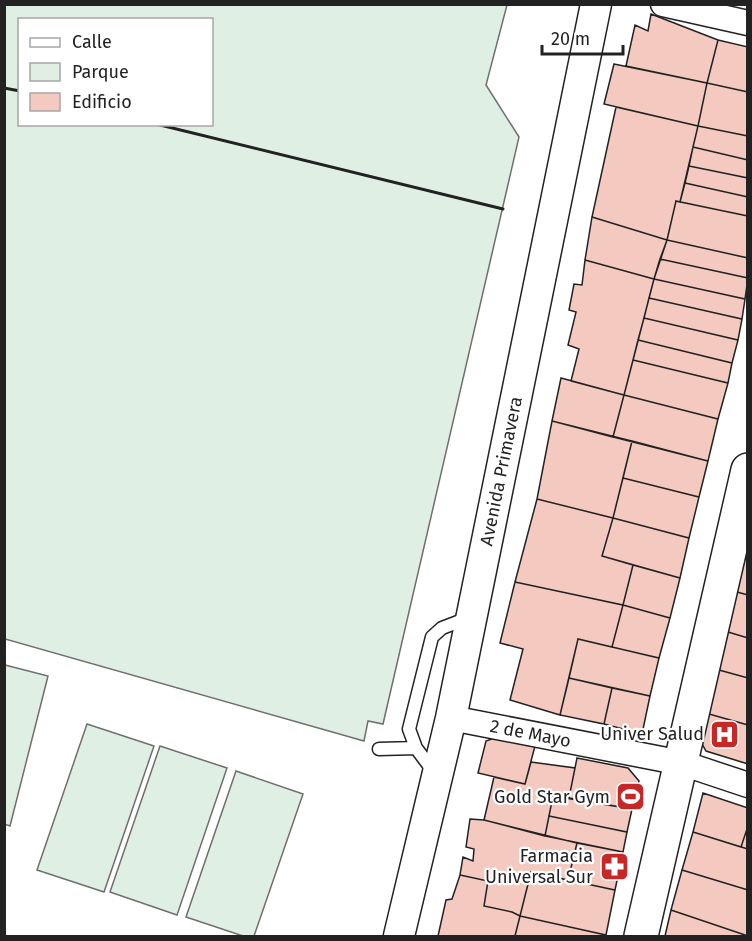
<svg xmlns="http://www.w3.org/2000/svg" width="752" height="941" font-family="'Fira Sans',sans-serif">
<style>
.green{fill:#e0efe3;stroke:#6f6f6f;stroke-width:1.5;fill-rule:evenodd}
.building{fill:#f3c9c0;stroke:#222;stroke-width:1.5}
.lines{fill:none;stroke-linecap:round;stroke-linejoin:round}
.service-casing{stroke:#222;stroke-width:15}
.minor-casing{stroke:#222;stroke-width:27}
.tertiary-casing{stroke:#222;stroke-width:33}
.secondary-casing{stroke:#222;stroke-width:36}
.service{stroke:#fff;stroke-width:12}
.minor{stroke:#fff;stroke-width:24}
.tertiary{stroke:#fff;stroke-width:30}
.secondary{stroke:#fff;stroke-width:33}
.wall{stroke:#222;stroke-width:3}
.labels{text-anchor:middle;stroke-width:4.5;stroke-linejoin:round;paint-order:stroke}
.street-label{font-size:18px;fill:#222;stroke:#fff}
.poi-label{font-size:18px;fill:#222;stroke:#fff;text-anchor:end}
</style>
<rect width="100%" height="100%" fill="#fff"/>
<path class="green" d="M 5,4 L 507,5 L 486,85 L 519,137 L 383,724 L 368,721 L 364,741 L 5,639 ZM 20,20 L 212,20 L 212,124 L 20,124 Z
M 5,665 L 48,676 L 10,826 L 4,824 Z
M 87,724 L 154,746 L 104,892 L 37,870 Z
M 160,746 L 227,768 L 177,915 L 110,892 Z
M 236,771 L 303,794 L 254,936 L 243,936 L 186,917 Z"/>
<path class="building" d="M 651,14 L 718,40 L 707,83 L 626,66 L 635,25 L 648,31 Z
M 718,40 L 748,47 L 748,92 L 707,83 Z
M 614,64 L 707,83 L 698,126 L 604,104 Z
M 707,83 L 748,92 L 748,136 L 698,126 Z
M 616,107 L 698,126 L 680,202 L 676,201 L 667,240 L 592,217 Z
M 698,126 L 748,136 L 748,160 L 693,147 Z
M 693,147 L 748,160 L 748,178 L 689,166 Z
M 689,166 L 748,178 L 748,197 L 685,183 Z
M 685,183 L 748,197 L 748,216 L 680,202 Z
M 676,201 L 748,216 L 748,258 L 667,240 Z
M 592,217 L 667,240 L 654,279 L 585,260 Z
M 667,240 L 748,258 L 748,278 L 660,259 Z
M 660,259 L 748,278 L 745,299 L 654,279 Z
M 585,260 L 654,279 L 624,395 L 571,381 L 579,349 L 568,345 L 576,312 L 569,310 L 574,284 L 582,285 Z
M 654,279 L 745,299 L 742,319 L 649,298 Z
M 649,298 L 742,319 L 738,340 L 644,318 Z
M 644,318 L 738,340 L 732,363 L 638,340 Z
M 638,340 L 732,363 L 728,383 L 633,360 Z
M 633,360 L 728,383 L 718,419 L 624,395 Z
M 561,378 L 624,395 L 613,437 L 552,421 Z
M 624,395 L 718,419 L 708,461 L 613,437 Z
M 552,421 L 632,441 L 613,518 L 537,499 Z
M 632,441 L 708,461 L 699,497 L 623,478 Z
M 623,478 L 699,497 L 689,538 L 613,518 Z
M 537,499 L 613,518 L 602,556 L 633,565 L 623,605 L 515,582 Z
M 613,518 L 689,538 L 680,578 L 602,556 Z
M 746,553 L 748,553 L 748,595 L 737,592 Z
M 633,565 L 680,578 L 670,618 L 623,605 Z
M 515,582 L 623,605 L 612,647 L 578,639 L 560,715 L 510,700 L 523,649 L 500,643 Z
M 737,592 L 748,595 L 748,638 L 728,632 Z
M 623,605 L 670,618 L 659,658 L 612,647 Z
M 728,632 L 748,638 L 748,678 L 719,670 Z
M 578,639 L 659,658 L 650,696 L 569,678 Z
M 719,670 L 748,678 L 748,725 L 709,714 Z
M 569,678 L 612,688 L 604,724 L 560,715 Z
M 612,688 L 650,696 L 642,734 L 604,724 Z
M 709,714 L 748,725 L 748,764 L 706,751 L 701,742 Z
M 497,737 L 535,746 L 525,784 L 478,773 L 486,741 Z
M 577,758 L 628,768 L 639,781 L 632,809 L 569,798 Z
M 531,762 L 575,768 L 569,798 L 553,796 L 545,836 L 484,820 L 494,777 L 525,784 Z
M 703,793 L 748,808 L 748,826 L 741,847 L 693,832 Z
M 553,796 L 632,809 L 627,832 L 549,816 Z
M 549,816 L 627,832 L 623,852 L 545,836 Z
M 470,819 L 484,820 L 577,843 L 568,880 L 531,872 L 520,916 L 512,912 L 484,906 L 488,881 L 460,875 L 463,857 L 473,861 L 474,849 L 466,847 Z
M 748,826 L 748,849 L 741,847 Z
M 693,832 L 748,849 L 748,890 L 682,870 Z
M 577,843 L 623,852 L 615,890 L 568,880 Z
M 682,870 L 748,890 L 748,936 L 671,910 Z
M 531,872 L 615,890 L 606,935 L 520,916 Z
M 460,875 L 488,881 L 484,906 L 512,912 L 520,916 L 515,936 L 438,936 L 446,900 L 452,899 Z
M 671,910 L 748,936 L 665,936 Z
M 520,916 L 606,935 L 606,936 L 515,936 Z"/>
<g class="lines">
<defs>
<path id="service" d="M 379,749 L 416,748
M 434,772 L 416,748 L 409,729 L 432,637 L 442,628 L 468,618"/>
<g id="minor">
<path d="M 663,4 L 748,23"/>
<path id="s1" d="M 451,718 L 682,763 L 748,785"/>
</g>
<g id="tertiary">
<path id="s2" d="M 399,936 L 451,718 L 596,4"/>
</g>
<path id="secondary" d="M 641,936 L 748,470"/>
</defs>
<use href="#service" class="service-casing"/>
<use href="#minor" class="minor-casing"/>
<use href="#tertiary" class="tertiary-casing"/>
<use href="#secondary" class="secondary-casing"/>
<use href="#service" class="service"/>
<use href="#minor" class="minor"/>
<use href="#tertiary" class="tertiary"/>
<use href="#secondary" class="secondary"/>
<path class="wall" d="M 4,88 L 20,91
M 156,124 L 503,209"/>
</g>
<defs>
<symbol id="hospital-square" viewBox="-11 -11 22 22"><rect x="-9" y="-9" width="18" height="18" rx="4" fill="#c62828" stroke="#fff"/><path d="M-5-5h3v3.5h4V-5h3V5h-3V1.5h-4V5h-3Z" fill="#fff"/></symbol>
<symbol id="stadium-square" viewBox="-11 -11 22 22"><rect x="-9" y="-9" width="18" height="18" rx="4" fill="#c62828" stroke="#fff"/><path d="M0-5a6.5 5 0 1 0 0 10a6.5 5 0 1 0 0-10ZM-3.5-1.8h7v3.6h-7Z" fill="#fff"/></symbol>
<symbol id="pharmacy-square" viewBox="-11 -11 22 22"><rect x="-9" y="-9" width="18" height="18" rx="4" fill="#c62828" stroke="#fff"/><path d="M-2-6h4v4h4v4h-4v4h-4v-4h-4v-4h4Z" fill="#fff"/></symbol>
</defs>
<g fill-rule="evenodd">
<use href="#hospital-square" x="708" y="718" width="33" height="33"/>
<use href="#stadium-square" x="614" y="780" width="33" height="33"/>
<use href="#pharmacy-square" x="598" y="850" width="33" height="33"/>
</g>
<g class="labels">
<g class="street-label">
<text dy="6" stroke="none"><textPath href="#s2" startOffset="476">Avenida Primavera</textPath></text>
<text dy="6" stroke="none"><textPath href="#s1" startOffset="81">2 de Mayo</textPath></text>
</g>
<g class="poi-label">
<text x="704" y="740">Univer Salud</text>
<text x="610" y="803">Gold Star Gym</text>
<text x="593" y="862">Farmacia<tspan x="593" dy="21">Universal Sur</tspan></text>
</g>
</g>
<rect width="752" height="941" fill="none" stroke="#222222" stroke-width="12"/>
<rect x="18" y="18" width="195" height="108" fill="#ffffff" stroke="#a7a7a7" stroke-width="1.5"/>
<rect x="30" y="38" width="30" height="9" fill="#ffffff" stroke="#a7a7a7" stroke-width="1.5"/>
<text x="72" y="48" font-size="18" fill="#222222">Calle</text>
<rect x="30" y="63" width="30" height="18" fill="#e0efe3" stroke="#a7a7a7" stroke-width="1.5"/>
<text x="72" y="78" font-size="18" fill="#222222">Parque</text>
<rect x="30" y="93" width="30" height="18" fill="#f3c9c0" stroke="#a7a7a7" stroke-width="1.5"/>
<text x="72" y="108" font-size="18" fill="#222222">Edificio</text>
<path d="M542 45v9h81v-9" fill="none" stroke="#222222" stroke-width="3"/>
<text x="551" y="45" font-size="18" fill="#222222" stroke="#ffffff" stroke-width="4.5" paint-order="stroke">20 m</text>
</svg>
